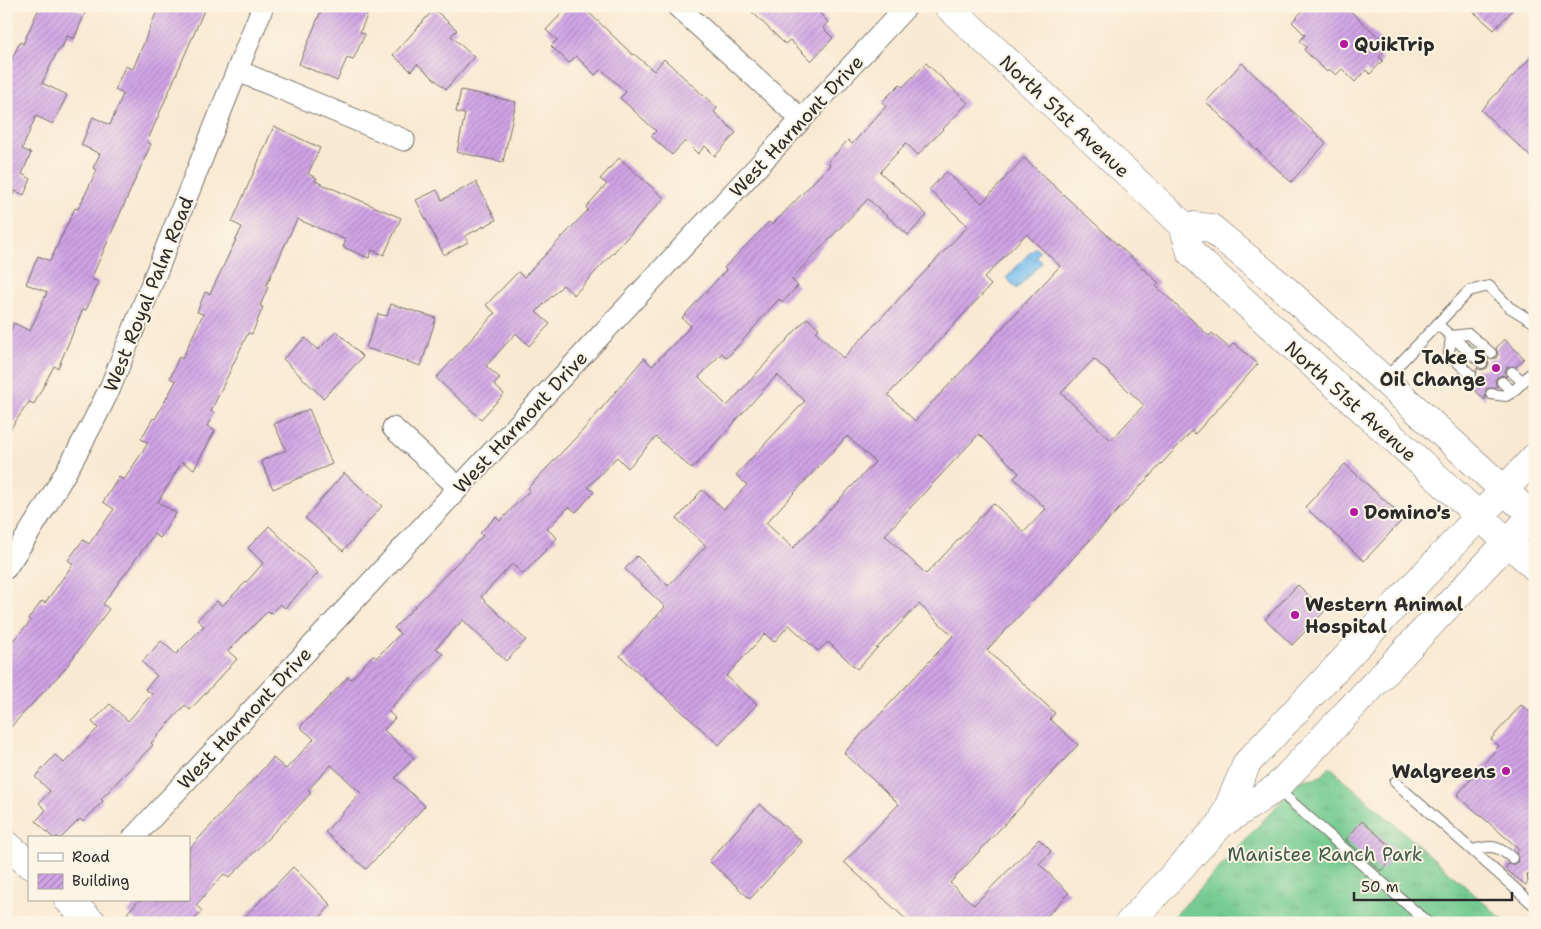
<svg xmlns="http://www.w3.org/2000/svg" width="1541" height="929" font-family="'Shantell Sans',sans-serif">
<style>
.grass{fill:url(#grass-tufts);stroke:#507b5e}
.water{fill:url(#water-ripples);stroke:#52758e}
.building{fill:url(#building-hatch);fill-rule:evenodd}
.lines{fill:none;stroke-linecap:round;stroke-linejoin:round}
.lane-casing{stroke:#736e66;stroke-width:12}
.street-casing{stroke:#736e66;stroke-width:23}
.secondary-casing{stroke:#736e66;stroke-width:29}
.primary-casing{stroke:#736e66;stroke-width:29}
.lane{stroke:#fff;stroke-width:10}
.street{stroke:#fff;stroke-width:21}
.secondary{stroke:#fff;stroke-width:28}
.primary{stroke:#fff;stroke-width:28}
.poi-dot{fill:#b5179e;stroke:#fcf5e5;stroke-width:2}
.labels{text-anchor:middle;stroke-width:4;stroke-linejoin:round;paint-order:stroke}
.poi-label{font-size:19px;font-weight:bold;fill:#2b2b2b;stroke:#fcf5e5;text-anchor:start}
.street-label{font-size:19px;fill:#2b2b2b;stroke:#fcf5e5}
.park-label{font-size:19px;fill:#415b4a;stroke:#fcf5e5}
</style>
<defs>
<pattern id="grass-tufts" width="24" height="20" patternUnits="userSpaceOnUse" patternTransform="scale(1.25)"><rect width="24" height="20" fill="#74cb91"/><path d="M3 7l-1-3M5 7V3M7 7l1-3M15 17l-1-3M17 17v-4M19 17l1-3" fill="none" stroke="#65ae7d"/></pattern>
<pattern id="water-ripples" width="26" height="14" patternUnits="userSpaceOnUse" patternTransform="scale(1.25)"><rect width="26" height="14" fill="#7abff1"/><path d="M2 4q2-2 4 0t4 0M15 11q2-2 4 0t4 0" fill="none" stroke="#649bc3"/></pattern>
<pattern id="building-hatch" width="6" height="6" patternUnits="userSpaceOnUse" patternTransform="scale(1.25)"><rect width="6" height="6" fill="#d0a3e6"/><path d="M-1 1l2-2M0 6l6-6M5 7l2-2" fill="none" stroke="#a985bb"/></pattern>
</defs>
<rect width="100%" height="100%" fill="#fcf5e5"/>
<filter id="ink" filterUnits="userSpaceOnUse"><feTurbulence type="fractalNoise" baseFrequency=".02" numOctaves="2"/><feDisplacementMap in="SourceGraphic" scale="10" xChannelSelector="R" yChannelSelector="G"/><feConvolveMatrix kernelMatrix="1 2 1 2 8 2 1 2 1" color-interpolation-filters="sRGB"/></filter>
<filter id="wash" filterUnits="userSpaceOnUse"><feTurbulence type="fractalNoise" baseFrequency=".0096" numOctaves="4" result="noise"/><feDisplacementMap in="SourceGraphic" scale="20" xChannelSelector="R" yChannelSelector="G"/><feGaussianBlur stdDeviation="1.12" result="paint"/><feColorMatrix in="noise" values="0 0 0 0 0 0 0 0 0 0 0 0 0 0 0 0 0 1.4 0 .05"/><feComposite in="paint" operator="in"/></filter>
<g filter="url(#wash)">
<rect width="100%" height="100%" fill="#f9e9d3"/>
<path class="grass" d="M 1330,766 L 1343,779 L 1507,923 L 1168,923 L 1300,781 L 1322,776 Z"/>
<path class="water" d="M 1035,247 L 1040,251 L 1036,256 L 1042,262 L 1017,289 L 1006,278 Z"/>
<g id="blocks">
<path class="building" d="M 40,6 L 70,6 L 85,13 L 74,39 L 67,36 L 61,49 L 59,48 L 42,83 L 67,95 L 53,124 L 36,116 L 22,149 L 31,153 L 22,174 L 31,179 L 24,195 L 15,191 L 6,211 L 6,71 L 20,42 L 23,44 Z
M 159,6 L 206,6 L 147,142 L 151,144 L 91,279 L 99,282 L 86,310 L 83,309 L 58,368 L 54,366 L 34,404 L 29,402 L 6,435 L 6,338 L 14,323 L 30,331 L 47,292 L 26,284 L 38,256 L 50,261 L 75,208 L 78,209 L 97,170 L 93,168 L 100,154 L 81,145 L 93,117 L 110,125 L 123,94 L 115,90 L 125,66 L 133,69 Z
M 323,6 L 371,6 L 360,32 L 365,34 L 353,60 L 347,58 L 337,81 L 299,64 Z
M 569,6 L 582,6 L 633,55 L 634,54 L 654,71 L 664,59 L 717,108 L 714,112 L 736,133 L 715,156 L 705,146 L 698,154 L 685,141 L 672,155 L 651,136 L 656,131 L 620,98 L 626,92 L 601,69 L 595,75 L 576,56 L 569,63 L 551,46 L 557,40 L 546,30 Z
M 746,6 L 813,6 L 828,22 L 823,28 L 833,38 L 811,61 L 790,40 L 785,44 Z
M 1307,6 L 1345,6 L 1388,46 L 1379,57 L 1383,60 L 1370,74 L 1366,70 L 1355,82 L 1342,69 L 1336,75 L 1329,69 L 1327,72 L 1304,50 L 1306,47 L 1300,41 L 1305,35 L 1292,22 Z
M 1467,6 L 1516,6 L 1494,30 Z
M 434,9 L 457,30 L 451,36 L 474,57 L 446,89 L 417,64 L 411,71 L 393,55 Z
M 1535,53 L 1535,161 L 1481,110 Z
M 926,63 L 968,103 L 918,155 L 906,143 L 880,172 L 927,215 L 908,235 L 868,199 L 791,279 L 798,286 L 783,302 L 779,299 L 727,358 L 722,353 L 699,377 L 727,406 L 807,318 L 819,328 L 816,332 L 843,358 L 968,226 L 929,190 L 946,172 L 982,203 L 1024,158 L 1159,283 L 1156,286 L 1209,336 L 1212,333 L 1229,348 L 1234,343 L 1258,364 L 1195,434 L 1192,431 L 987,650 L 1055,713 L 1050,719 L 1078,745 L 950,883 L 974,905 L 1039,839 L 1051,851 L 1039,864 L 1069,893 L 1040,923 L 910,923 L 844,862 L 899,804 L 844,753 L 953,636 L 919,604 L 857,669 L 828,642 L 818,651 L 789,625 L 774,642 L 765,634 L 726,676 L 757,704 L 719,745 L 620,656 L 665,607 L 625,569 L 637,556 L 668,586 L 706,546 L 677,519 L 702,490 L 724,509 L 747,485 L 736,475 L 805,401 L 777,375 L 692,469 L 656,437 L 628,468 L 617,457 L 588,487 L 594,492 L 576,512 L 569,507 L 547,529 L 557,538 L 523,574 L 512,564 L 481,597 L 526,640 L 506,661 L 463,620 L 436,648 L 443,654 L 388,711 L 395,718 L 384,730 L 414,758 L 395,778 L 425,806 L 366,869 L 325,832 L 361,793 L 331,765 L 308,790 L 311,793 L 276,830 L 229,878 L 224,874 L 196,905 L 202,911 L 192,923 L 139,923 L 127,913 L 139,900 L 189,900 L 189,849 L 273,758 L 286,769 L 314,739 L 300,727 L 348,677 L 351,679 L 373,655 L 376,658 L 400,634 L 394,628 L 483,536 L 480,533 L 496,517 L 500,521 L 530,490 L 528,488 L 585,428 L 644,358 L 652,366 L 691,326 L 682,318 L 726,270 L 724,268 L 769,222 L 772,225 L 830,165 L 828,162 L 848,140 L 852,144 L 886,106 L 882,102 L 900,84 L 903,87 ZM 1026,234 L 1060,266 L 915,421 L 888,395 L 991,285 L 984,278 ZM 1094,359 L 1144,405 L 1111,440 L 1061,393 ZM 979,434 L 1019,473 L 1014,478 L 1046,509 L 1024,532 L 993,503 L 926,574 L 885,535 ZM 847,436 L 875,462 L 793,548 L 766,523 Z
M 1242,63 L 1326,143 L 1291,182 L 1206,102 Z
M 461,90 L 516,102 L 503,162 L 457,152 L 465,114 L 456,112 Z
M 274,126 L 320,148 L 308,174 L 317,178 L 315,181 L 401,218 L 384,255 L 372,250 L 369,258 L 343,247 L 346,240 L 297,219 L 266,286 L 268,287 L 260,306 L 263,307 L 252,334 L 248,333 L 211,411 L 214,413 L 207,426 L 215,431 L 194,469 L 182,462 L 158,502 L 176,513 L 160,538 L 154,534 L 103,604 L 109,609 L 63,671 L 6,732 L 6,648 L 31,621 L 28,619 L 42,601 L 45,603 L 73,564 L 68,560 L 83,540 L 89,544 L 114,509 L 103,502 L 119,477 L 124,480 L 148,443 L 141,439 L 153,418 L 155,419 L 176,381 L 170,378 L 179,357 L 182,359 L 203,314 L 197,312 L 205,292 L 210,294 L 242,227 L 232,222 Z
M 619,158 L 664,198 L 574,295 L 563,285 L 536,312 L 550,324 L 529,346 L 516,333 L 486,366 L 500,378 L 494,385 L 504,394 L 481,419 L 436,378 L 495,313 L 486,305 L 518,272 L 524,277 L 588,210 L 586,207 L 607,184 L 600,179 Z
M 476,182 L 496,220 L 465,236 L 468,242 L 444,255 L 416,200 L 437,190 L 442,200 Z
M 391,304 L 436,318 L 421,366 L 366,348 L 378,314 L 387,316 Z
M 337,331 L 363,357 L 323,398 L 283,359 L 305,338 L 318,350 Z
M 1504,339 L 1524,358 L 1516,367 L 1507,367 L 1505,371 L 1507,377 L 1503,375 L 1497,377 L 1495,381 L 1497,387 L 1486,389 L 1485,400 L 1465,381 L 1476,379 L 1477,368 L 1481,370 L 1487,368 L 1489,364 L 1487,359 L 1496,358 L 1498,354 L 1496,348 Z
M 309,409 L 332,464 L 273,489 L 261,461 L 286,450 L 274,424 Z
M 1345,464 L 1404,518 L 1364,561 L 1305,507 Z
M 344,473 L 382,506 L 343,551 L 305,518 Z
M 269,526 L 318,573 L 285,608 L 280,604 L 271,613 L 268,611 L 228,651 L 237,659 L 190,710 L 185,705 L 151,743 L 153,745 L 101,799 L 103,801 L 83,822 L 80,819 L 61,838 L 53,838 L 36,821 L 46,810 L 39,803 L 50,791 L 35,777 L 55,755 L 64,763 L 98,728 L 92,722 L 110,704 L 128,721 L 152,694 L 145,689 L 157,676 L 142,662 L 161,641 L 176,654 L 204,626 L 197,620 L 217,601 L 222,606 L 252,576 L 263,563 L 248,548 Z
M 1298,585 L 1325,611 L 1292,645 L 1265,619 Z
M 1521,705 L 1535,716 L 1535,871 L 1527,874 L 1528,882 L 1526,885 L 1505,869 L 1508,864 L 1514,865 L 1518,862 L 1516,853 L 1519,849 L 1457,795 L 1499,746 L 1491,739 Z
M 760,804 L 802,842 L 750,899 L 709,861 Z
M 1362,821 L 1397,852 L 1381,871 L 1346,840 Z
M 293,867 L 331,905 L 315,923 L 239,923 Z"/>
</g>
</g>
<g filter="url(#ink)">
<use href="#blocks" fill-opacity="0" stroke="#736e66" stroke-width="1"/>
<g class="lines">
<defs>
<path id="lane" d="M 1437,324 L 1482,363
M 1451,336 L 1449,354 L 1471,375
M 1451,336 L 1469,334 L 1491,353
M 1512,372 L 1523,382
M 1385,379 L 1469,291 L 1489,286 L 1509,307 L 1535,323
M 1502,382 L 1513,392
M 1491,394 L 1506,396 L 1513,392 L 1535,369
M 1395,782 L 1535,906
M 1277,789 L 1428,923
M 1472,850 C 1491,845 1497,845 1512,858
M 1533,877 L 1535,878"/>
<path id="street" d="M 677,6 L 801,119
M 238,71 L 404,140
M 393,428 L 459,488
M 6,568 C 45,510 80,451 110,388 L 263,6
M 133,838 L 907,6"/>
<path id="secondary" d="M 6,844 L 29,864
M 68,900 L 93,923"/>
<path id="primary" d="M 948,6 L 1183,225 L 1191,253 L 1535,567
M 1183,225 L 1211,228 L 1287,291 L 1517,502
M 1221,824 L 1247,763 L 1535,457
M 1129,923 L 1221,824 L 1276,788 L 1535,513"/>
</defs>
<use href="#lane" class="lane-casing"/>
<use href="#street" class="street-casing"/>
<use href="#secondary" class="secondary-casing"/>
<use href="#primary" class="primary-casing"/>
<use href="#lane" class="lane"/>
<use href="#street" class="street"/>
<use href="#secondary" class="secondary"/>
<use href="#primary" class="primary"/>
</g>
</g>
<g class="poi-dot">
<circle cx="1344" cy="44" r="5"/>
<circle cx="1496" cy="368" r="5"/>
<circle cx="1354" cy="512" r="5"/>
<circle cx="1295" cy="615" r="5"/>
<circle cx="1506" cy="771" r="5"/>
</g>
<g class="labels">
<g class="poi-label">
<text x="1354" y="51">QuikTrip</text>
<text x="1486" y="364" text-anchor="end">Take 5<tspan x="1486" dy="22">Oil Change</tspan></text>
<text x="1364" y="519">Domino's</text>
<text x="1305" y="611">Western Animal<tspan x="1305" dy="22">Hospital</tspan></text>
<text x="1496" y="778" text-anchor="end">Walgreens</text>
</g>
<g class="street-label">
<text transform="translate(1065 116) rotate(43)" y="7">North 51st Avenue</text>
<text transform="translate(796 126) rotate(-47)" y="7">West Harmont Drive</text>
<text transform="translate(148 294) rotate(-68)" y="7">West Royal Palm Road</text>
<text transform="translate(1351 401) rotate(42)" y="7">North 51st Avenue</text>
<text transform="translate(520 422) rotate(-47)" y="7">West Harmont Drive</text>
<text transform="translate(244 718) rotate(-47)" y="7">West Harmont Drive</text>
</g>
<g class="park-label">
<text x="1325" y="861">Manistee Ranch Park</text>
</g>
</g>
<rect width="1541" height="929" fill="none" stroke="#fcf5e5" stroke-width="25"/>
<rect x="28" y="836" width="162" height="65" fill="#fcf5e5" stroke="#a8a49b"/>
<rect x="38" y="853" width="25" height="8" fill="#ffffff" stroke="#a8a49b"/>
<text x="72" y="862" font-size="15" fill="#2b2b2b">Road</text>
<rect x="38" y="874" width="25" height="15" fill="url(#building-hatch)" stroke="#a8a49b"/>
<text x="72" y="886" font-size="15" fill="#2b2b2b">Building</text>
<path d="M1354 892v8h158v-8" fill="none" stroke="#2b2b2b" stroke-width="2.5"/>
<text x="1361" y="892" font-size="15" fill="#2b2b2b" stroke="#fcf5e5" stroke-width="4" paint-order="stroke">50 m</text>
</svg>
